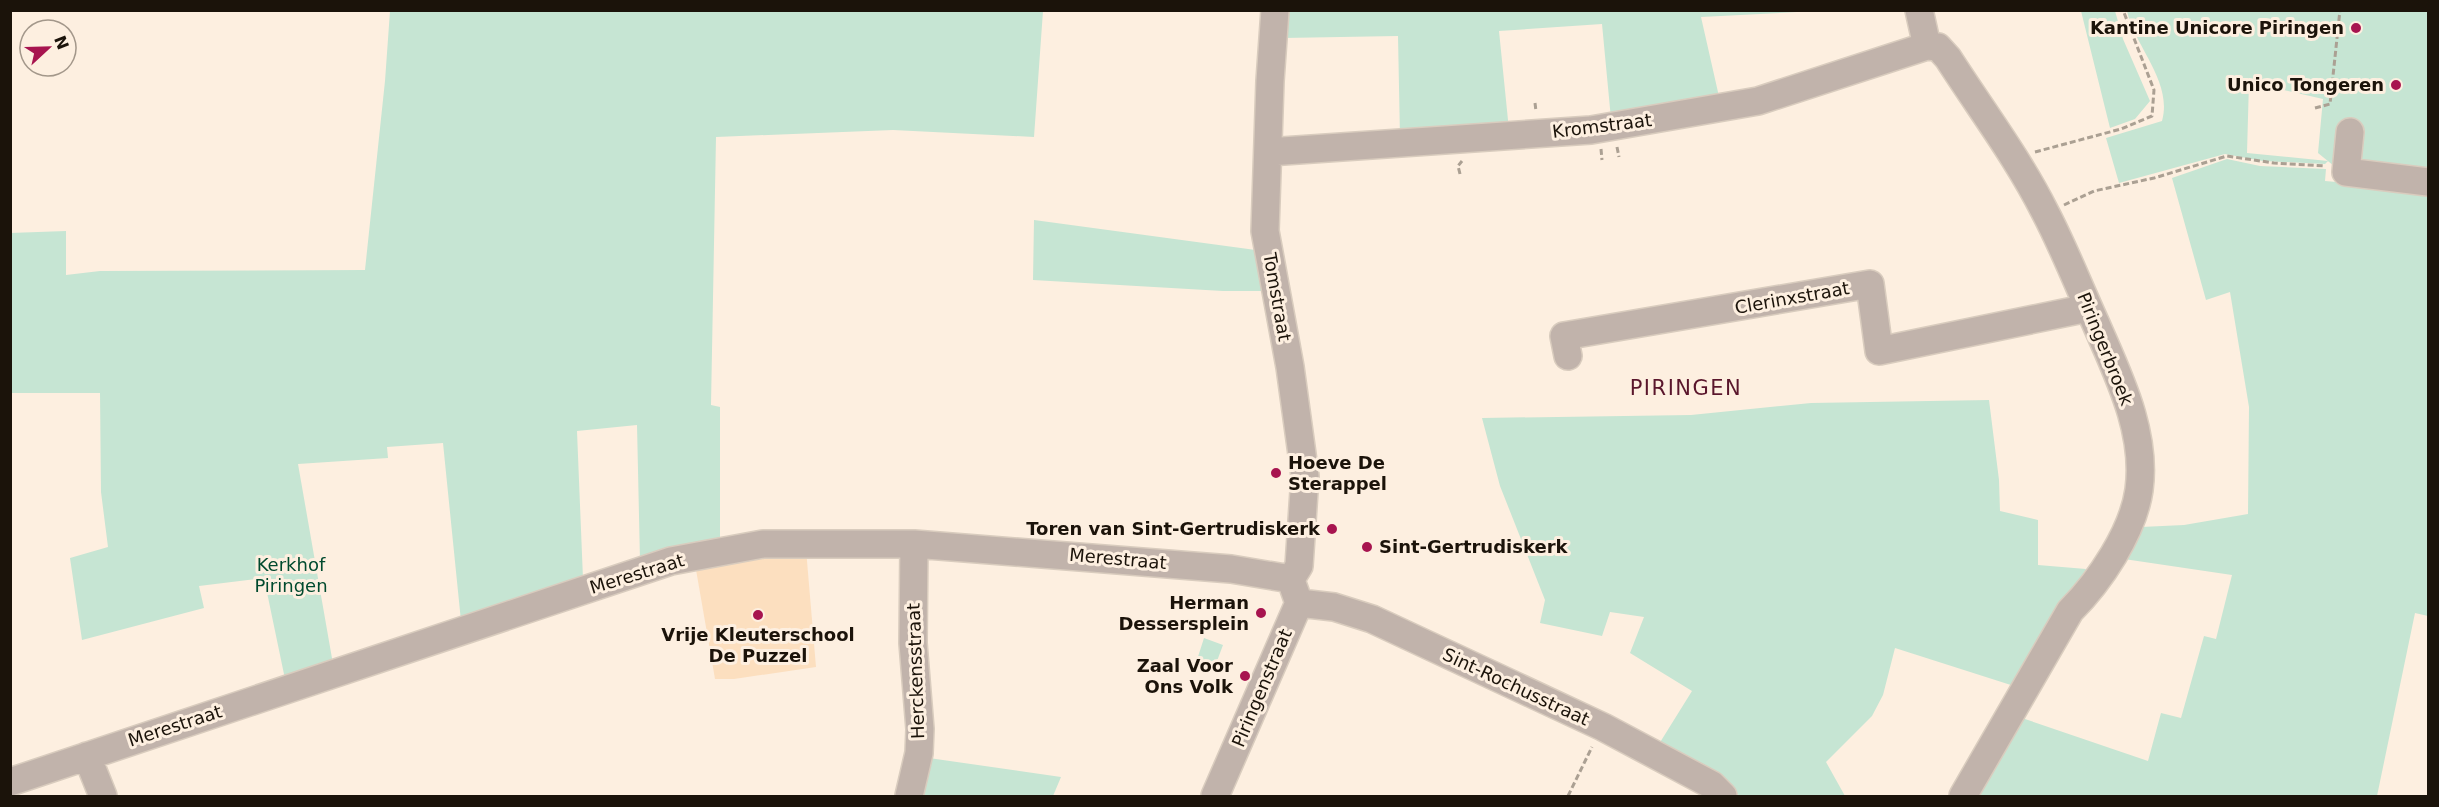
<svg xmlns="http://www.w3.org/2000/svg" width="2439" height="807" font-family="'DejaVu Sans',sans-serif">
<style>
.built{fill:#fcdfbf}
.green{fill:#c6e5d3}
.lines{fill:none;stroke-linecap:round;stroke-linejoin:round}
.minor-casing{stroke:#d9ccbe;stroke-width:30}
.path{stroke:#aba093;stroke-width:3;stroke-dasharray:6 3;stroke-linecap:butt}
.minor{stroke:#c1b3ab;stroke-width:27}
.poi-dot{fill:#a7144f;stroke:#fdefe0;stroke-width:2}
.labels{text-anchor:middle;stroke-width:6;stroke-linejoin:round;paint-order:stroke}
.poi-label{font-size:18px;font-weight:bold;fill:#1b130a;stroke:#fdefe0;text-anchor:end}
.street-label{font-size:18px;fill:#1b130a;stroke:#fdefe0}
.park-label{font-size:18px;fill:#004a2e;stroke:#fdefe0}
.quarter-label{font-size:21px;letter-spacing:1.5px;fill:#5a162c;stroke:#fdefe0}
</style>
<rect width="100%" height="100%" fill="#fdefe0"/>
<path class="built" d="M 806,549 L 816,667 L 734,679 L 715,679 L 695,564 Z"/>
<path class="green" d="M 390,11 L 1043,11 L 1034,137 L 893,130 L 716,137 L 711,405 L 720,407 L 720,538 L 640,561 L 637,425 L 577,431 L 583,579 L 461,621 L 443,443 L 387,447 L 388,458 L 298,464 L 333,664 L 285,679 L 264,578 L 199,586 L 204,608 L 82,640 L 70,558 L 108,547 L 101,492 L 100,393 L 11,393 L 10,233 L 66,231 L 66,275 L 100,271 L 365,270 L 385,81 Z
M 1287,11 L 1816,11 L 1701,17 L 1720,101 L 1611,119 L 1602,24 L 1499,31 L 1509,130 L 1400,138 L 1398,36 L 1283,38 Z
M 2081,11 L 2115,11 L 2123,39 L 2150,101 L 2135,119 L 2110,128 Z
M 2127,11 L 2428,11 L 2428,177 L 2334,166 L 2318,153 L 2323,99 L 2249,82 L 2247,153 L 2328,161 L 2325,164 L 2263,161 L 2225,154 L 2119,183 L 2106,138 L 2162,121 C 2173,82 2135,47 2127,11 Z
M 2227,159 L 2260,166 L 2326,169 L 2325,181 L 2428,190 L 2428,616 L 2415,613 L 2377,796 L 1975,796 L 2019,717 L 2148,761 L 2161,713 L 2181,718 L 2204,636 L 2216,639 L 2232,575 L 2124,559 L 2141,527 L 2184,525 L 2248,514 L 2249,407 L 2230,292 L 2206,300 L 2172,178 Z
M 1034,220 L 1263,251 L 1269,291 L 1223,291 L 1033,280 Z
M 1989,400 L 1999,480 L 2000,511 L 2038,520 L 2038,565 L 2086,569 L 2014,686 L 1895,648 L 1883,695 L 1872,716 L 1826,762 L 1845,796 L 1740,796 L 1698,765 L 1659,744 L 1692,691 L 1630,653 L 1644,617 L 1610,612 L 1602,636 L 1540,623 L 1545,600 L 1500,486 L 1482,418 L 1691,415 L 1811,403 Z
M 1204,638 L 1223,645 L 1214,669 L 1196,663 Z
M 929,758 L 1061,777 L 1053,796 L 919,796 Z"/>
<g class="lines">
<defs>
<path id="minor" d="M 1275,10 L 1270,81 L 1265,231 L 1290,367 L 1305,476 L 1299,566 L 1291,579
M 1919,10 L 1927,46
M 2350,132 L 2346,172 L 2428,182
M 1268,152 L 1591,130 L 1758,101 L 1927,46 L 1938,47 L 1948,58 C 1980,108 2018,158 2045,212 C 2064,248 2079,287 2096,324 C 2118,375 2147,432 2139,490 C 2133,532 2100,581 2070,611 L 1963,796
M 1568,356 L 1564,336 L 1870,284 L 1879,351 L 2088,308
M 1299,603 L 1334,607 L 1372,619 L 1603,727 L 1712,785 L 1723,796
M 87,756 L 103,796
M 10,782 L 671,561 L 763,544 L 914,544 L 1231,569 L 1291,579
M 909,796 L 919,753 L 920,729 L 913,643 L 914,544
M 1215,796 L 1299,603 L 1293,586"/>
</defs>
<use href="#minor" class="minor-casing"/>
<path class="path" d="M 1535,103 L 1536,111
M 2315,108 L 2330,104 L 2340,10
M 1617,147 L 1619,157
M 1601,149 L 1602,160
M 2035,152 L 2121,129 L 2152,116 L 2154,90 L 2123,10
M 1460,174 L 1458,166 L 1462,161
M 2064,205 L 2094,191 L 2154,178 L 2227,156 L 2274,163 L 2325,166
M 1568,796 L 1592,747"/>
<use href="#minor" class="minor"/>
</g>
<g class="poi-dot">
<circle cx="2356" cy="28" r="6"/>
<circle cx="2396" cy="85" r="6"/>
<circle cx="1276" cy="473" r="6"/>
<circle cx="1332" cy="529" r="6"/>
<circle cx="1367" cy="547" r="6"/>
<circle cx="1261" cy="613" r="6"/>
<circle cx="758" cy="615" r="6"/>
<circle cx="1245" cy="676" r="6"/>
</g>
<g class="labels">
<g class="poi-label">
<text x="2344" y="34">Kantine Unicore Piringen</text>
<text x="2384" y="91">Unico Tongeren</text>
<text x="1288" y="469" text-anchor="start">Hoeve De<tspan x="1288" dy="21">Sterappel</tspan></text>
<text x="1320" y="535">Toren van Sint-Gertrudiskerk</text>
<text x="1379" y="553" text-anchor="start">Sint-Gertrudiskerk</text>
<text x="1249" y="609">Herman<tspan x="1249" dy="21">Dessersplein</tspan></text>
<text x="758" y="641" text-anchor="middle">Vrije Kleuterschool<tspan x="758" dy="21">De Puzzel</tspan></text>
<text x="1233" y="672">Zaal Voor<tspan x="1233" dy="21">Ons Volk</tspan></text>
</g>
<g class="street-label">
<text transform="translate(1602 126) rotate(-7)" y="6">Kromstraat</text>
<text transform="translate(1277 297) rotate(80)" y="6">Tomstraat</text>
<text transform="translate(1792 298) rotate(-10)" y="6">Clerinxstraat</text>
<text transform="translate(2105 349) rotate(68)" y="6">Piringerbroek</text>
<text transform="translate(1118 559) rotate(5)" y="6">Merestraat</text>
<text transform="translate(637 574) rotate(-17)" y="6">Merestraat</text>
<text transform="translate(916 671) rotate(-92)" y="6">Herckensstraat</text>
<text transform="translate(1516 687) rotate(25)" y="6">Sint-Rochusstraat</text>
<text transform="translate(1262 688) rotate(-67)" y="6">Piringenstraat</text>
<text transform="translate(175 726) rotate(-18)" y="6">Merestraat</text>
</g>
<g class="park-label">
<text x="291" y="571">Kerkhof<tspan x="291" dy="21">Piringen</tspan></text>
</g>
<g class="quarter-label">
<text x="1686" y="395">PIRINGEN</text>
</g>
</g>
<rect width="2439" height="807" fill="none" stroke="#1b130a" stroke-width="24"/>
<g transform="translate(48 48) rotate(68)"><circle r="28" fill="#fdefe0" stroke="#a3978a" stroke-width="1.5"/>
<path d="M0-4.5L10 22L0 15L-10 22Z" fill="#a7144f"/>
<text y="-9" font-size="16" font-weight="bold" text-anchor="middle" fill="#1b130a">N</text>
</g>
</svg>
